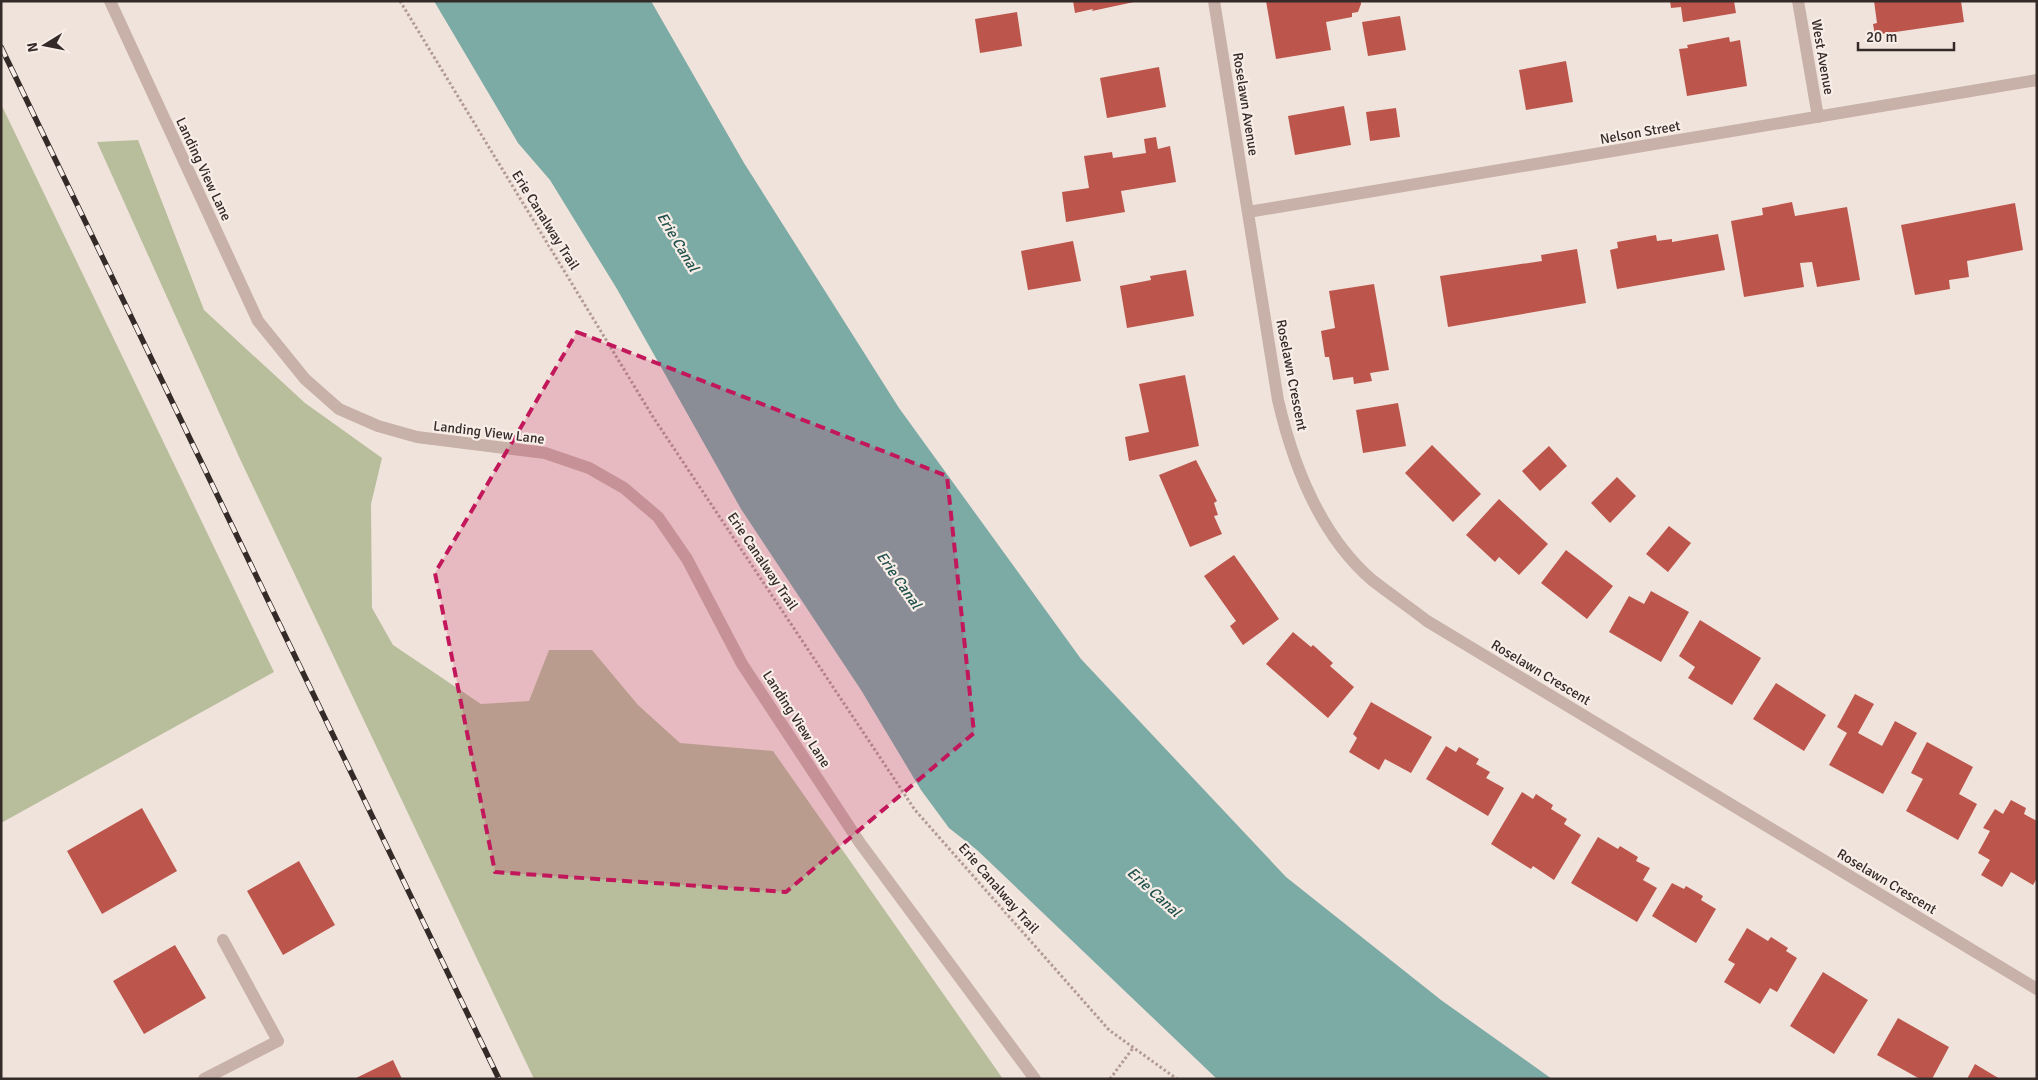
<svg xmlns="http://www.w3.org/2000/svg" width="2038" height="1080" font-family="Signika,sans-serif">
<style>
.green{fill:#b8bd9c}
.water{fill:#7caaa5}
.building{fill:#bc564c}
.lines{fill:none;stroke-linecap:round;stroke-linejoin:round}
.path{stroke:#b29b93;stroke-width:3;stroke-dasharray:2.5 2.5;stroke-linecap:butt}
.lane{stroke:#c7b1a8;stroke-width:12}
.street{stroke:#c7b1a8;stroke-width:12}
.rail-casing{stroke:#342a28;stroke-width:5.5}
.rail{stroke:#f8ede7;stroke-width:4;stroke-dasharray:11;stroke-linecap:butt}
.marked{fill:#c2185b;fill-opacity:0.2;stroke:#c2185b;stroke-width:4;stroke-dasharray:10 6;stroke-linejoin:round}
.labels{text-anchor:middle;stroke-width:4.5;stroke-linejoin:round;paint-order:stroke}
.street-label{font-size:14px;fill:#342a28;stroke:#f8ede7}
.water-label{font-size:15px;font-style:italic;fill:#21524e;stroke:#f8ede7}
</style>
<rect width="100%" height="100%" fill="#f0e3db"/>
<path class="green" d="M 1,104 L 274,672 L 1,823 Z
M 138,140 L 204,310 L 305,403 L 382,458 L 371,504 L 372,608 L 393,645 L 481,704 L 529,701 L 549,650 L 592,650 L 638,705 L 680,743 L 773,751 L 1003,1079 L 534,1079 L 240,459 L 97,142 Z"/>
<path class="water" d="M 434,1 L 651,1 L 744,163 L 899,408 L 1081,659 L 1286,877 L 1441,1000 L 1552,1079 L 1217,1079 L 977,850 L 949,828 L 921,790 L 861,690 L 741,509 L 617,289 L 550,180 L 518,143 Z"/>
<path class="building" d="M 1073,1 L 1134,1 L 1134,2 L 1092,11 L 1093,9 L 1075,13 Z
M 1266,1 L 1361,1 L 1361,4 L 1358,12 L 1352,13 L 1352,17 L 1326,22 L 1331,50 L 1276,59 Z
M 1670,1 L 1734,1 L 1736,13 L 1683,22 L 1681,7 L 1671,8 Z
M 1874,1 L 1961,1 L 1964,22 L 1875,35 L 1873,24 L 1877,23 Z
M 1017,12 L 1022,46 L 980,53 L 975,19 Z
M 1400,16 L 1406,50 L 1368,56 L 1362,22 Z
M 1729,37 L 1730,42 L 1740,40 L 1747,86 L 1687,96 L 1679,49 L 1688,48 L 1687,45 Z
M 1566,61 L 1573,102 L 1526,110 L 1519,70 Z
M 1159,67 L 1166,107 L 1107,118 L 1100,78 Z
M 1344,106 L 1351,145 L 1295,155 L 1288,116 Z
M 1396,108 L 1400,137 L 1370,141 L 1366,112 Z
M 1156,137 L 1158,149 L 1170,146 L 1176,182 L 1121,191 L 1125,212 L 1066,222 L 1062,192 L 1089,188 L 1084,156 L 1112,152 L 1113,158 L 1146,153 L 1144,139 Z
M 1792,202 L 1795,216 L 1847,207 L 1860,280 L 1817,287 L 1812,262 L 1800,263 L 1804,287 L 1744,297 L 1731,221 L 1763,215 L 1762,208 Z
M 2015,203 L 2023,250 L 1967,261 L 1969,277 L 1949,280 L 1950,289 L 1915,295 L 1901,225 Z
M 1718,234 L 1725,270 L 1617,289 L 1610,250 L 1618,248 L 1617,242 L 1656,235 L 1657,241 L 1672,239 L 1672,242 Z
M 1073,241 L 1081,281 L 1028,290 L 1021,251 Z
M 1577,249 L 1586,303 L 1448,327 L 1440,276 L 1542,261 L 1541,255 Z
M 1186,270 L 1194,316 L 1127,328 L 1120,286 L 1151,280 L 1150,276 Z
M 1374,284 L 1389,370 L 1370,373 L 1372,381 L 1354,384 L 1353,377 L 1333,380 L 1329,357 L 1325,357 L 1321,331 L 1335,328 L 1329,291 Z
M 1185,375 L 1199,446 L 1129,461 L 1125,437 L 1149,432 L 1139,384 Z
M 1398,403 L 1406,446 L 1363,453 L 1356,410 Z
M 1432,445 L 1481,494 L 1453,522 L 1405,473 Z
M 1549,446 L 1567,466 L 1540,491 L 1522,471 Z
M 1196,460 L 1217,501 L 1214,503 L 1218,515 L 1214,516 L 1222,534 L 1190,547 L 1159,475 Z
M 1617,477 L 1636,496 L 1610,523 L 1591,503 Z
M 1499,499 L 1548,544 L 1519,575 L 1499,557 L 1495,562 L 1466,535 Z
M 1669,526 L 1691,543 L 1668,572 L 1646,554 Z
M 1566,550 L 1613,586 L 1587,619 L 1541,583 Z
M 1234,555 L 1279,619 L 1243,645 L 1230,626 L 1236,621 L 1204,576 Z
M 1651,591 L 1689,612 L 1661,662 L 1609,632 L 1629,596 L 1644,604 Z
M 1700,620 L 1761,658 L 1732,705 L 1688,678 L 1695,667 L 1679,656 Z
M 1293,632 L 1311,647 L 1313,645 L 1333,663 L 1330,666 L 1354,687 L 1328,718 L 1266,664 Z
M 1776,683 L 1826,715 L 1804,751 L 1753,719 Z
M 1855,694 L 1874,704 L 1858,733 L 1882,746 L 1895,721 L 1917,733 L 1883,794 L 1829,765 L 1847,733 L 1837,727 Z
M 1371,702 L 1432,737 L 1411,773 L 1385,759 L 1379,770 L 1349,752 L 1357,738 L 1353,734 Z
M 1927,742 L 1973,767 L 1959,794 L 1977,804 L 1958,840 L 1906,811 L 1923,779 L 1911,773 Z
M 1446,746 L 1456,752 L 1459,747 L 1479,759 L 1476,764 L 1490,772 L 1486,778 L 1504,788 L 1488,816 L 1426,779 Z
M 1522,792 L 1533,799 L 1536,794 L 1553,805 L 1551,809 L 1567,819 L 1564,824 L 1581,835 L 1554,880 L 1533,866 L 1531,869 L 1491,844 Z
M 2011,800 L 2026,808 L 2024,814 L 2037,821 L 2037,878 L 2033,885 L 2011,872 L 2002,887 L 1981,875 L 1990,860 L 1978,853 L 1990,831 L 1983,828 L 1995,809 L 2003,814 Z
M 142,808 L 177,871 L 102,914 L 67,851 Z
M 1598,837 L 1618,849 L 1620,846 L 1638,857 L 1636,861 L 1650,868 L 1643,880 L 1657,888 L 1637,922 L 1571,883 Z
M 299,861 L 335,925 L 283,955 L 247,891 Z
M 1672,883 L 1684,889 L 1686,886 L 1703,896 L 1701,900 L 1716,909 L 1696,943 L 1652,916 Z
M 1747,928 L 1768,941 L 1771,937 L 1788,948 L 1786,951 L 1797,958 L 1777,992 L 1770,988 L 1760,1004 L 1724,982 L 1735,964 L 1728,960 Z
M 175,945 L 206,998 L 144,1034 L 113,981 Z
M 1823,972 L 1868,1000 L 1834,1054 L 1790,1026 Z
M 1898,1018 L 1949,1047 L 1932,1079 L 1920,1079 L 1877,1055 Z
M 393,1060 L 402,1079 L 354,1079 Z
M 1975,1064 L 2000,1079 L 1967,1079 Z"/>
<g class="lines">
<path class="path" d="M 400,1 L 653,417 L 915,810 L 1109,1030 L 1177,1079
M 1110,1079 L 1133,1048"/>
<path class="lane" d="M 204,1079 L 278,1041 L 223,940"/>
<path class="street" d="M 110,1 L 258,321 L 305,379 L 339,409 L 378,426 L 417,437 L 545,453 L 589,468 L 624,488 L 658,517 L 687,559 L 742,664 L 860,843 L 1035,1079
M 1214,1 L 1278,400 C 1293,465 1320,535 1372,580 C 1390,594 1409,607 1427,621 L 2037,989
M 1798,1 L 1818,117
M 1248,212 L 2037,80"/>
<defs>
<path id="rail" d="M 1,47 L 499,1079"/>
</defs>
<use href="#rail" class="rail-casing"/>
<use href="#rail" class="rail"/>
</g>
<path class="marked" d="M 577,332 L 947,476 L 974,733 L 786,892 L 495,872 L 435,573 Z"/>
<g class="labels">
<g class="street-label">
<text transform="translate(1823 57) rotate(80)" y="5">West Avenue</text>
<text transform="translate(1246 104) rotate(81)" y="5">Roselawn Avenue</text>
<text transform="translate(1640 132) rotate(-10)" y="5">Nelson Street</text>
<text transform="translate(204 169) rotate(65)" y="5">Landing View Lane</text>
<text transform="translate(546 220) rotate(58)" y="5">Erie Canalway Trail</text>
<text transform="translate(1292 375) rotate(79)" y="5">Roselawn Crescent</text>
<text transform="translate(489 432) rotate(7)" y="5">Landing View Lane</text>
<text transform="translate(763 561) rotate(56)" y="5">Erie Canalway Trail</text>
<text transform="translate(1541 672) rotate(31)" y="5">Roselawn Crescent</text>
<text transform="translate(797 719) rotate(57)" y="5">Landing View Lane</text>
<text transform="translate(1887 881) rotate(31)" y="5">Roselawn Crescent</text>
<text transform="translate(999 888) rotate(49)" y="5">Erie Canalway Trail</text>
</g>
<g class="water-label">
<text transform="translate(678 242) rotate(59)" y="5">Erie Canal</text>
<text transform="translate(899 580) rotate(55)" y="5">Erie Canal</text>
<text transform="translate(1154 892) rotate(42)" y="5">Erie Canal</text>
</g>
</g>
<rect width="2038" height="1080" fill="none" stroke="#342a28" stroke-width="5"/>
<g transform="translate(45 45) rotate(260)" stroke="#f8ede7" stroke-width="4" paint-order="stroke">
<path d="M0-4L9 19L0 12L-9 19Z" fill="#342a28"/>
<text y="-8" font-size="14" font-weight="bold" text-anchor="middle" fill="#342a28">N</text>
</g>
<path d="M1858 42v8h96v-8" fill="none" stroke="#342a28" stroke-width="2.5"/>
<text x="1866" y="42" font-size="15" fill="#342a28" stroke="#f8ede7" stroke-width="4" paint-order="stroke">20 m</text>
</svg>
